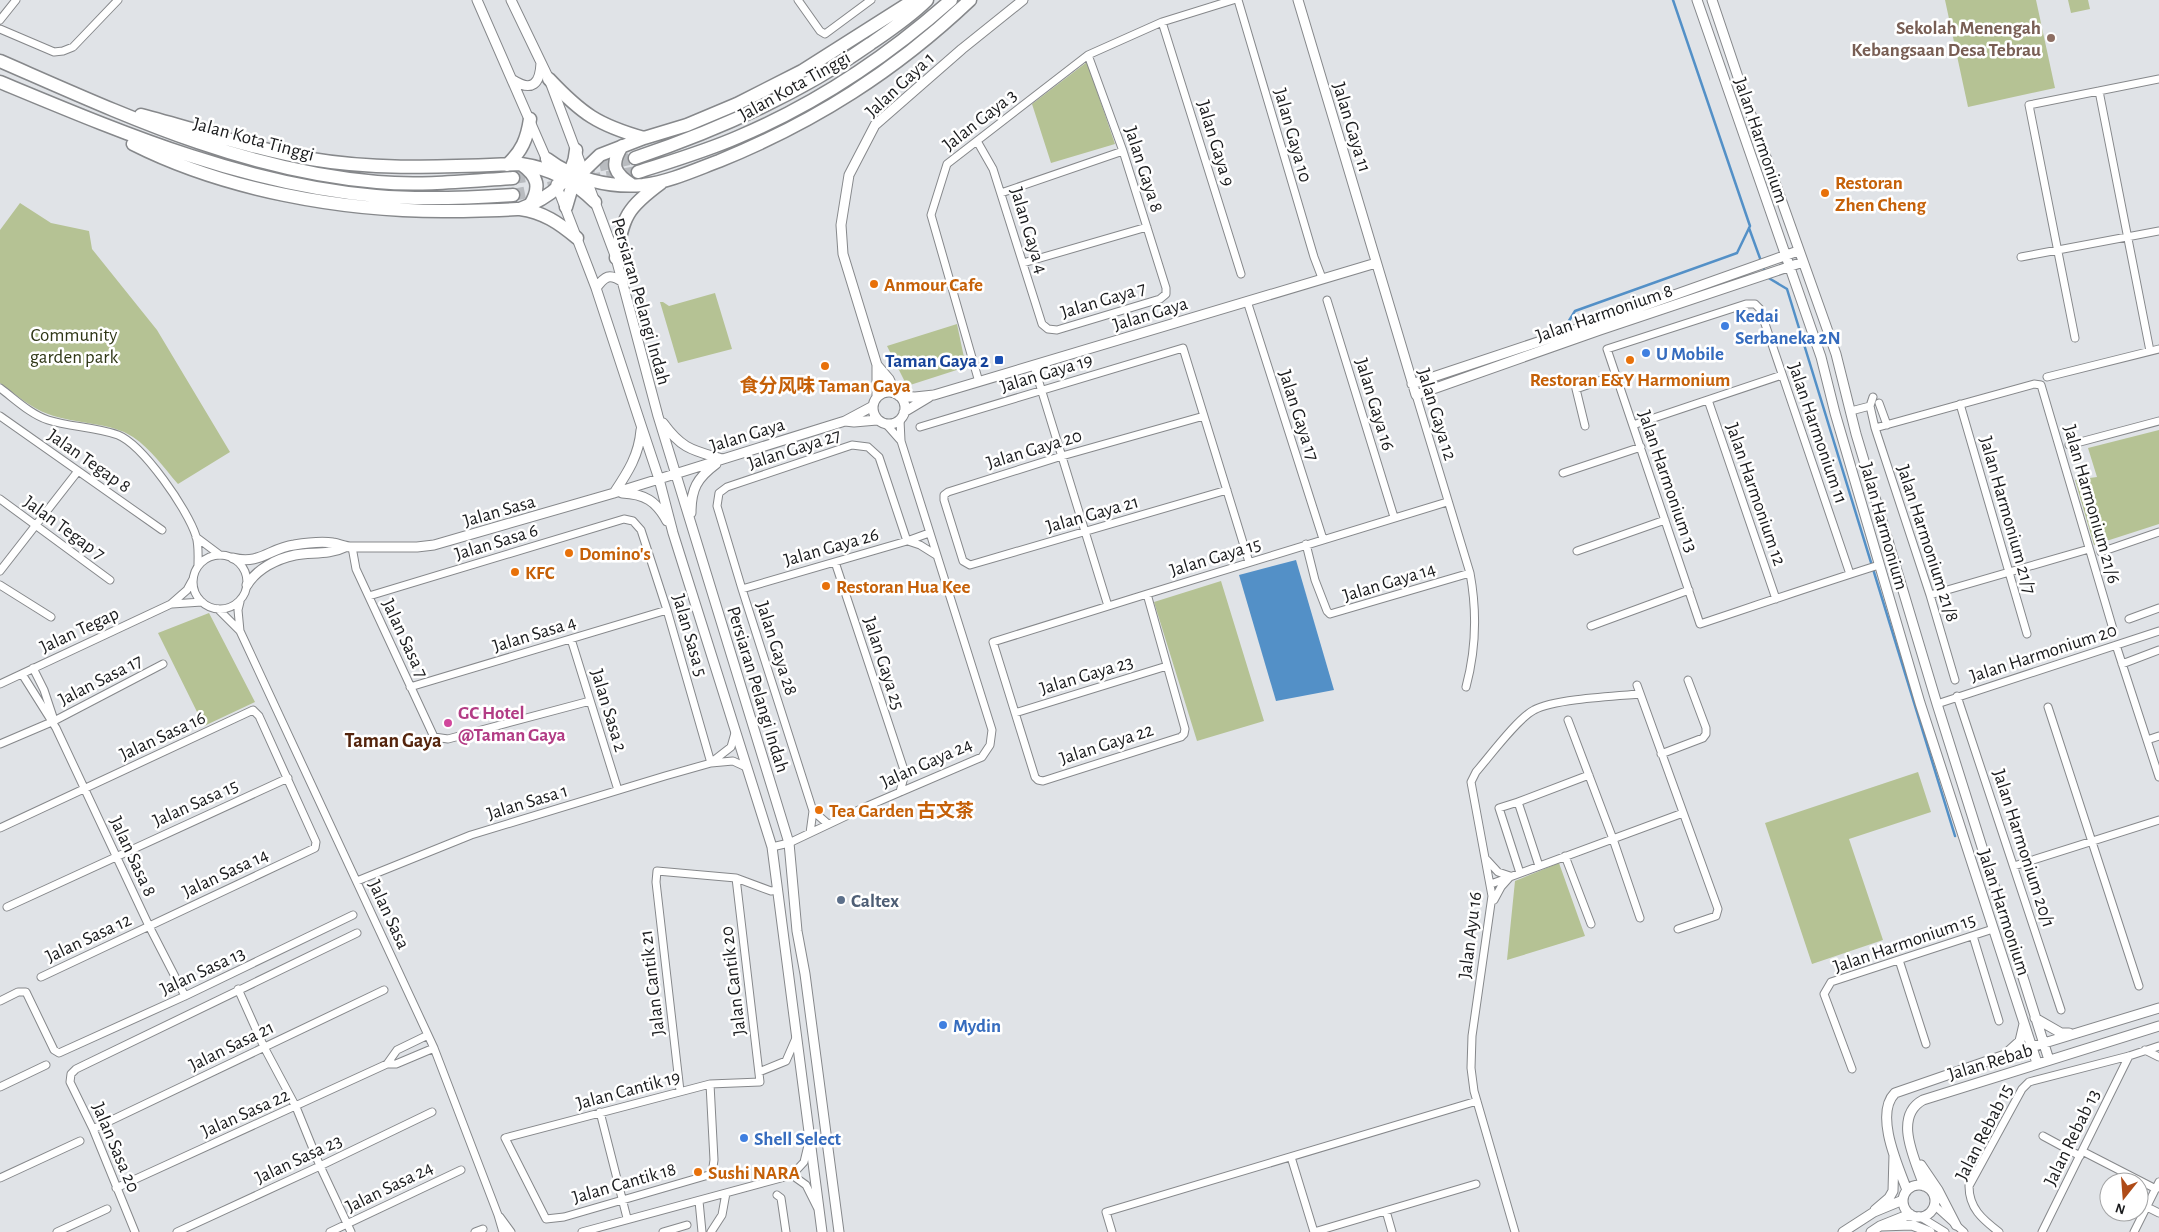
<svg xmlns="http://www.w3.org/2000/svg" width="2159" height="1232" font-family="'Alegreya Sans','Noto Sans SC',sans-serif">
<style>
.green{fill:#b5c294}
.water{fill:#5390c7}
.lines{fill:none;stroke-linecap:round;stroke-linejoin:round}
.stream{stroke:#5390c7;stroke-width:2.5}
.highway-tunnel{stroke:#b8bbbf;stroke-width:12;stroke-dasharray:12 6;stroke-linecap:butt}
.street-casing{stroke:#86888b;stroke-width:9}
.secondary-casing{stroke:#86888b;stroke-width:11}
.highway-casing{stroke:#86888b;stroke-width:15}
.street{stroke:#fff;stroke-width:7}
.secondary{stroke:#fff;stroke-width:9}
.highway{stroke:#fff;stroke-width:12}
.education-dot{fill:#8d6e63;stroke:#fff;stroke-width:2}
.food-dot{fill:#e8710a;stroke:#fff;stroke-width:2}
.shop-dot{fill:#3f7fe0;stroke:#fff;stroke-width:2}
.transit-dot{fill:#1a4fb4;stroke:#fff;stroke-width:2}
.hotel-dot{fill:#d1479c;stroke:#fff;stroke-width:2}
.service-dot{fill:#5c6f8a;stroke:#fff;stroke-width:2}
.labels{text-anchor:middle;stroke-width:5;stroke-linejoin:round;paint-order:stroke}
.education-label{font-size:19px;font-weight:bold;fill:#785e54;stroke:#fff;text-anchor:end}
.street-label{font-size:19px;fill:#1a1b1d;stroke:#fff}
.food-label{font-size:19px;font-weight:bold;fill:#c56008;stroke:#fff;text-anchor:start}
.shop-label{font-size:19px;font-weight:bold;fill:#366cbe;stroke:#fff;text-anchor:start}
.park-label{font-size:19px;fill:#2f3716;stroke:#fff}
.transit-label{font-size:19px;font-weight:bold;fill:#164399;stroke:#fff;text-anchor:end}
.hotel-label{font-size:19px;font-weight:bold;fill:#b23c85;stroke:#fff;text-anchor:start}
.service-label{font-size:19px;font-weight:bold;fill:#4e5e75;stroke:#fff;text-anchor:start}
.neighbourhood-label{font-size:20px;font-weight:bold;fill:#54240c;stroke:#fff}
</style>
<rect width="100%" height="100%" fill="#e0e3e7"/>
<path class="green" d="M 1945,0 L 2036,0 L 2055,88 L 1968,107 Z
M 2068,0 L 2088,0 L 2090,9 L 2071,13 Z
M 1087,62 L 1115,144 L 1051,163 L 1032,104 Z
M 20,203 L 51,223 L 89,231 L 92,249 L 157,330 L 230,452 L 178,484 C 164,468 151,449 133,437 C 111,422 74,424 48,414 C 31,408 15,394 0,383 L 0,230 Z
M 715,293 L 732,349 L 678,363 L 660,302 L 663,302 L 669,306 Z
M 957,324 L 966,367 L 907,386 L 887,346 Z
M 2159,430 L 2159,524 L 2094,545 L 2075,480 L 2097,477 L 2088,448 Z
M 1221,581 L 1264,721 L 1197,741 L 1154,602 Z
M 209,613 L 255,702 L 204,726 L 158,633 Z
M 1918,772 L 1931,812 L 1849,839 L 1883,940 L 1812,964 L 1765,823 Z
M 1559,863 L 1585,936 L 1507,960 L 1515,881 Z"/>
<path class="water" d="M 1296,560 L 1334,690 L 1276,701 L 1239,575 Z"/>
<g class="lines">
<path class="stream" d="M 1749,228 L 1765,272
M 1767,277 L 1787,289 L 1955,836
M 1567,324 L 1575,311 L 1737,253 L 1750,226 L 1673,0"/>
<path class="highway-tunnel" d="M 582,169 L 635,158
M 513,178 L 542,174
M 589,180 L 638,172
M 513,195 L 562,185"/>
<defs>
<path id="street" d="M 798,0 L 820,31 L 825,34 L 871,0
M 1238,0 L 1314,257 L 1322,278
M 0,20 L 16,0
M 1162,22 L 1241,274
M 0,29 L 54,52 L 63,51 L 73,47 L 118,0
M 2099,91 L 2150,351
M 977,141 L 993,169 L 1042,324 L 1048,329 L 1057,330 L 1160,299 L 1166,294 L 1166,288 L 1123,151 L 1088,55
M 1001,193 L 1123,151
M 2021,257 L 2159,231
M 1023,263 L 1147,227
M 1327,300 L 1394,517
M 1247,301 L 1323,539
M 2075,338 L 2029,105 L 2159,79
M 1034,366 L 1108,606
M 2047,377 L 2159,349
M 979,382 L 931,215 L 947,164 L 1088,55 L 1162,22 L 1233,0
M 0,388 C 15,399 30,414 48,420 C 70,427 96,427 118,435 C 143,445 188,510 196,536 C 199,546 198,556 198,566
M 1416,395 L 1470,573 C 1477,611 1476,650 1466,687
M 1708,400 L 1776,599
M 1879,403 L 1887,425
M 1960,404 L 2027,634
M 1870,406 L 1875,428
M 1870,406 L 1873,397
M 1851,411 L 1870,406
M 0,416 L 162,530
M 1204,416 L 1062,456 L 948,492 L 944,495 L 944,500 L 963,561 L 970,565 L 1227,490
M 886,424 L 901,441
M 1633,425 L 1782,375
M 1585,426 L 1576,389 L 1616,375
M 920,427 L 1183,348 L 1249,562
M 2069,445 L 2159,421
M 1563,473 L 1641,447
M 0,499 L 110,580
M 196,537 L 220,555
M 908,541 L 920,545 L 936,555
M 1306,544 L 1315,580 L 1327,611 L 1330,614 L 1470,573
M 352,547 L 356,569 L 434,737 L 448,739 L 590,701
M 1577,551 L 1665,520
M 2101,552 L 2159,532
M193 582a27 27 0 1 1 54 0a27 27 0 1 1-54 0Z
M 835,562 L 905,773 L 900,792
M 0,571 L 78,471
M 1850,574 L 1760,309 L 1755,304 L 1746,304 L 1607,349 L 1700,624 C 1760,604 1819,584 1879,565
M 0,585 L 51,617
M 742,589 L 907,541 L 929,533
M 1147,594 L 1185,729 L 1184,734 L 1181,737 L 1043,781 L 1038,780 L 1035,777 L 993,642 L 1147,594 L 1447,502
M 1930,595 L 2089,549
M 369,596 L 624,519 L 633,521 L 641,530 L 667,610 L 711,763
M 172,604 L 202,602
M 218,609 L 240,631 L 434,1048 L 498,1215 L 503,1232
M 2129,619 L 2159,608
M 1591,626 L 1689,590
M 240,631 L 238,610 L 240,602
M 571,639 L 618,790
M 2116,645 L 2159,777
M 2122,664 L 2159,650
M 33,668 L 44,690 L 54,720
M 22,674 L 56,728 L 149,926 L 185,996
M 1955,680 L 1930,595 L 1875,428 L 2034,384 L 2041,385 L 2113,629
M 0,684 L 171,604 L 187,590 L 193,579
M 1637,685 L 1718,909 L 1716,916 L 1678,929
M 410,687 L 667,610
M 1957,696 L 2061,1010
M 1937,704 L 2159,631
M 2048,707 L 2139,986
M 1015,713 L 1167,666
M 1568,720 L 1613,839 L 1640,918
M 2147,740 L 2159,736
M 0,744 L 54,721 L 163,664
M 1661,754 L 1703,738 L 1706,734 L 1706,728 L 1688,680
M 713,761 L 731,747 L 735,733
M 1518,802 L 1589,775
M 813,811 L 828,824
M 0,828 L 253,710 L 259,716 L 316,842 L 315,848 L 41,977
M 810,833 L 813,811 L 742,589 L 717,506 L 719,493 L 727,487 L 852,445 L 868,447 L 879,457 L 907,541
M 772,847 L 789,843 L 863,808 L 982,757 L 990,745 L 992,730 L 901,441 L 900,420
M 1565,856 L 1591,924
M 1487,860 L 1498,872 L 1510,876
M 2014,866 L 2159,820
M 1520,873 L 1499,808 L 1518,802 L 1539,866
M 357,881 L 471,835 L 665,776 L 711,763 L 733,761 L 746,767
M 1491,884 L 1683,813
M 1494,900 L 1501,887 L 1509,878
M 7,907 L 288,778
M 1973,936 L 1999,1021
M 1899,960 L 1926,1044
M 238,989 L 264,1047 L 296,1107 L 320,1166 L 351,1232
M 0,1001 L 18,992 L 26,992 L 54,1050 L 59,1053 L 185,996 L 353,915
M 2145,1050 L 2159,1057
M 387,1064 L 397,1050 L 428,1035
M 1852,1069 L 1824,994 L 1831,982 L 1993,929
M 759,1072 L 786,1061 L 796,1038
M 710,1084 L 714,1160 L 712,1174 L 564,1217 L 546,1219 L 505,1138 L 710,1084 L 760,1082 L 736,878
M 0,1087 L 46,1065
M 680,1091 L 656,882 L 657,871 L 736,878 L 771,891 L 778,890
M 600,1112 L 627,1218
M 93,1129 L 384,990
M 2043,1136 L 2080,1156
M 2082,1151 L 2156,1189
M 1291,1157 L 1314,1232
M 792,1175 L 806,1185 L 817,1207
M 0,1178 L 80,1141
M 116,1188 L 387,1064 L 396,1064 L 434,1048
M 777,1195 L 781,1198 L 786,1232
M 699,1201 L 702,1232
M 1934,1205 L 1964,1232
M 2147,1207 L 2159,1213
M 1386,1211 L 1392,1232
M 1919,1216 L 1945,1232
M 500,1217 L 511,1232
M 57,1232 L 107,1209
M 135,1232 L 93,1129 L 70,1082 L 71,1074 L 76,1069 L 357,933
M 177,1232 L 320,1166 L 432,1112
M 330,1232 L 461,1170
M 475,1232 L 483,1229
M 582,1232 L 792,1175 L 804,1162 L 809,1141
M 663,1232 L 687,1225
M 711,1232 L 722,1215 L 726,1193
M 1112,1232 L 1106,1212 L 1477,1101
M 1314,1232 L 1476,1184
M 1515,1232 L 1474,1091 L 1471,1068 L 1472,1036 L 1492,896 L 1471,782 L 1476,772 C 1489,757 1518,718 1534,710 C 1553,699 1616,696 1640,694
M 1999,1232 C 1982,1219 1969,1208 1969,1186 L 2022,1089 L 2029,1082 L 2129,1056 L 2159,1046
M 2042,1232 L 2129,1056
M 2134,1232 L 2159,1182"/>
<path id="secondary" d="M 477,0 L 549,165
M 511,0 L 549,79 L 616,258 L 658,416 L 789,843 L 797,931 L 805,974 L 839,1232
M 1298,0 L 1416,395 L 1600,330 L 1803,262
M 1697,0 L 1821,357 L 1835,413 L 1920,703 L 2037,1063
M 1712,0 L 1744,95 L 1836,354 L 1856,434 L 1937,704 L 2049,1060
M 513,80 C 532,92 540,84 541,63
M 556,184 L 596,288 L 641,425 L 659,479 L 673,533 L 772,847 L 822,1232
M 596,288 C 605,276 609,273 623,282
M 877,365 L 889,379 L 896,394
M 1412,384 L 1598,322 L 1798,251
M873 408a16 16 0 1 1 32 0a16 16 0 1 1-32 0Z
M 877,396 L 877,365 L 843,254 L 841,225 L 849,175 L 875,125 L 962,49 L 1023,0
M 899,396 L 915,397 L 934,395 L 1376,263
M 904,412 L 929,397
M 845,421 L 854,422 L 877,420
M 663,423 C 682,449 692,450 722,459
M 614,493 C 628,472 639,455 641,430
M 622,493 C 645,494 656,501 667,521
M 691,513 C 691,489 697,478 716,464
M 233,558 C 260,565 270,548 294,545 C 306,543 321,541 333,543 C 340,544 345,547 352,547 L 417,547 L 434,545 L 614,493 L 845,421 L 873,406
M 247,585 C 257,569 276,559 295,555 C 312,552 329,555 345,547
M 2035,1018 L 2061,1033 L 2069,1033
M 2009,1051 L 2020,1041 L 2024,1024
M 1921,1165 L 1938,1190 L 1956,1225
M1903 1201a16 16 0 1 1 32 0a16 16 0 1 1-32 0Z
M 1924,1186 C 1916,1161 1892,1117 1923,1100 L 2159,1026
M 1907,1190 C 1898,1166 1874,1114 1895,1093 L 2005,1055 L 2159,1008
M 1875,1210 L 1889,1198 L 1893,1191 L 1894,1155
M 1880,1226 L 1912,1225 L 1930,1232
M 1843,1232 L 1874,1212 L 1903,1200
M 1871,1232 L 1880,1226 L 1910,1214"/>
<path id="highway" d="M 0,61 C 124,115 240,170 377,182 C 422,186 467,181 513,178
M 549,79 C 582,114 598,125 644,138
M 0,82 C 123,133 242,184 376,196 C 422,200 467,198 513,195
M 141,115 C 198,130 254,149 311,159 C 381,171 452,166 521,164 C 549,168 575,182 595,202
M 133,144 C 224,190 341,211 443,211 C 469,211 494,210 520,209 C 543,212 559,223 577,238
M 622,146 C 610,165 614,173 632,185
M 635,158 C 718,130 798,95 870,44 C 889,31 910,17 927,0
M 547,159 C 573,179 610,188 643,185 C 669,182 695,170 719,161 C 815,122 895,71 970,0
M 521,164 C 538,176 541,187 530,205
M 507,165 C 522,151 527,139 530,119
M 638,172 C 672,161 706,151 738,137 C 816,104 888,56 951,0
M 566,207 L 574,180 L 600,155 L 644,138 L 687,125 L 737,104 L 802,71 L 914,0
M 520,209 C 547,199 574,181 576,150
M 616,258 C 623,216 627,208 661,183"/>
</defs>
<use href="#street" class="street-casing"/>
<use href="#secondary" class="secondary-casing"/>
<use href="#highway" class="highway-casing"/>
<use href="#street" class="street"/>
<use href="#secondary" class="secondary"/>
<use href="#highway" class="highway"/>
</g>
<circle class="education-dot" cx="2051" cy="38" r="5"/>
<g class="food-dot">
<circle cx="1825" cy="193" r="5"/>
<circle cx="874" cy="284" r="5"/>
<circle cx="1630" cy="360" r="5"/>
<circle cx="825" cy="366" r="5"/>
<circle cx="569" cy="553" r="5"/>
<circle cx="515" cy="572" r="5"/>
<circle cx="826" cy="586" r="5"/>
<circle cx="819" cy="810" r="5"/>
<circle cx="698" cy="1172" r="5"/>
</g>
<g class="shop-dot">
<circle cx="1725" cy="326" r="5"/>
<circle cx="1646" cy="353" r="5"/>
<circle cx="943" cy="1025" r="5"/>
<circle cx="744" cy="1138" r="5"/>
</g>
<rect class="transit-dot" x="994" y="355" width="10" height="10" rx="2.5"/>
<circle class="hotel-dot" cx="448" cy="723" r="5"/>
<circle class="service-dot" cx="841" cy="900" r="5"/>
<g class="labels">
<g class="education-label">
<text x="2041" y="34">Sekolah Menengah<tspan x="2041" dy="22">Kebangsaan Desa Tebrau</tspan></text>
</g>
<g class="street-label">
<text transform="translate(899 84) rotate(-43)" y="7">Jalan Gaya 1</text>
<text transform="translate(794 85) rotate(-29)" y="7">Jalan Kota Tinggi</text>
<text transform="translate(979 119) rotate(-38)" y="7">Jalan Gaya 3</text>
<text transform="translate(1353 127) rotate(73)" y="7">Jalan Gaya 11</text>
<text transform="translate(1294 135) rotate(74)" y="7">Jalan Gaya 10</text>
<text transform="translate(254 138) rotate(15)" y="7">Jalan Kota Tinggi</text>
<text transform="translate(1762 140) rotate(71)" y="7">Jalan Harmonium</text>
<text transform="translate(1217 143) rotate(73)" y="7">Jalan Gaya 9</text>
<text transform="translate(1145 169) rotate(72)" y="7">Jalan Gaya 8</text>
<text transform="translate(1030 230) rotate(73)" y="7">Jalan Gaya 4</text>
<text transform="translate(1103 299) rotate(-17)" y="7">Jalan Gaya 7</text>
<text transform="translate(642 301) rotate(74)" y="7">Persiaran Pelangi Indah</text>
<text transform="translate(1604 312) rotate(-19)" y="7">Jalan Harmonium 8</text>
<text transform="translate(1150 313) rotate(-17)" y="7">Jalan Gaya</text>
<text transform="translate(1046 372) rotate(-17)" y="7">Jalan Gaya 19</text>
<text transform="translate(1376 404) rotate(73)" y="7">Jalan Gaya 16</text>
<text transform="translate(1438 414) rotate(73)" y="7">Jalan Gaya 12</text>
<text transform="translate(1300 415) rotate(72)" y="7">Jalan Gaya 17</text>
<text transform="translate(1819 433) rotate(71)" y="7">Jalan Harmonium 11</text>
<text transform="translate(747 434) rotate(-17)" y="7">Jalan Gaya</text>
<text transform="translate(794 448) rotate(-18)" y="7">Jalan Gaya 27</text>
<text transform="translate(1034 448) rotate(-17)" y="7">Jalan Gaya 20</text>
<text transform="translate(90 460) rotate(35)" y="7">Jalan Tegap 8</text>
<text transform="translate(1669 481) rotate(71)" y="7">Jalan Harmonium 13</text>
<text transform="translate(1757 494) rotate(71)" y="7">Jalan Harmonium 12</text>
<text transform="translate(2093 504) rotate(74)" y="7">Jalan Harmonium 21/6</text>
<text transform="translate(499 510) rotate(-16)" y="7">Jalan Sasa</text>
<text transform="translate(1092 513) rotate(-16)" y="7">Jalan Gaya 21</text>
<text transform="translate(2009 515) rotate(74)" y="7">Jalan Harmonium 21/7</text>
<text transform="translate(1885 526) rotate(74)" y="7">Jalan Harmonium</text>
<text transform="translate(65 527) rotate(36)" y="7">Jalan Tegap 7</text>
<text transform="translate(496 541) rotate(-17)" y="7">Jalan Sasa 6</text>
<text transform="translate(1929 543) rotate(72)" y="7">Jalan Harmonium 21/8</text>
<text transform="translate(831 546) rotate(-16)" y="7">Jalan Gaya 26</text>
<text transform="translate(1215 556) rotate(-17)" y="7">Jalan Gaya 15</text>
<text transform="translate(1389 581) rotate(-17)" y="7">Jalan Gaya 14</text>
<text transform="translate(79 629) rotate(-25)" y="7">Jalan Tegap</text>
<text transform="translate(534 633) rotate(-17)" y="7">Jalan Sasa 4</text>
<text transform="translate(691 635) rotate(74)" y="7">Jalan Sasa 5</text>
<text transform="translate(406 638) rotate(65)" y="7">Jalan Sasa 7</text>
<text transform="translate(778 648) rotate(72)" y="7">Jalan Gaya 28</text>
<text transform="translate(2043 652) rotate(-18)" y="7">Jalan Harmonium 20</text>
<text transform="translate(885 663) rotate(72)" y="7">Jalan Gaya 25</text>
<text transform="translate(1086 674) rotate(-17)" y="7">Jalan Gaya 23</text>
<text transform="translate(100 679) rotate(-27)" y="7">Jalan Sasa 17</text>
<text transform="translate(759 689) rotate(73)" y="7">Persiaran Pelangi Indah</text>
<text transform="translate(610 710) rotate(73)" y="7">Jalan Sasa 2</text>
<text transform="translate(162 735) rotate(-25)" y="7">Jalan Sasa 16</text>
<text transform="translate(1106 743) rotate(-18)" y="7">Jalan Gaya 22</text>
<text transform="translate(926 762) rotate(-24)" y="7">Jalan Gaya 24</text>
<text transform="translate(527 801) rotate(-17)" y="7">Jalan Sasa 1</text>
<text transform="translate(195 802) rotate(-24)" y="7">Jalan Sasa 15</text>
<text transform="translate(2025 848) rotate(72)" y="7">Jalan Harmonium 20/1</text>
<text transform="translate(134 856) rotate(65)" y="7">Jalan Sasa 8</text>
<text transform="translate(225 872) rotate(-25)" y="7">Jalan Sasa 14</text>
<text transform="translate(2005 912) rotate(72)" y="7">Jalan Harmonium</text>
<text transform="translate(390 914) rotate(65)" y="7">Jalan Sasa</text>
<text transform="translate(1469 935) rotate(-83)" y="7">Jalan Ayu 16</text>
<text transform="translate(88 937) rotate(-25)" y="7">Jalan Sasa 12</text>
<text transform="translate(1904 942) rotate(-19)" y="7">Jalan Harmonium 15</text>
<text transform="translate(202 970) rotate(-25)" y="7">Jalan Sasa 13</text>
<text transform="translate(732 981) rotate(-97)" y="7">Jalan Cantik 20</text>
<text transform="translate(651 983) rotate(-97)" y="7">Jalan Cantik 21</text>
<text transform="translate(231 1045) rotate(-26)" y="7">Jalan Sasa 21</text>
<text transform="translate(1990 1061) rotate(-17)" y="7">Jalan Rebab</text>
<text transform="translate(628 1089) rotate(-15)" y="7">Jalan Cantik 19</text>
<text transform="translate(245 1112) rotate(-24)" y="7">Jalan Sasa 22</text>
<text transform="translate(1983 1132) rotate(-63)" y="7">Jalan Rebab 15</text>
<text transform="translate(2071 1137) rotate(-64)" y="7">Jalan Rebab 13</text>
<text transform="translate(117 1147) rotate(67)" y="7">Jalan Sasa 20</text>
<text transform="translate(298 1158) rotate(-25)" y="7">Jalan Sasa 23</text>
<text transform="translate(624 1182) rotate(-16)" y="7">Jalan Cantik 18</text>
<text transform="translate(389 1186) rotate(-26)" y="7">Jalan Sasa 24</text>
</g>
<g class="food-label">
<text x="1835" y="189">Restoran<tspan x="1835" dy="22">Zhen Cheng</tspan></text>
<text x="884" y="291">Anmour Cafe</text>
<text x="1630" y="386" text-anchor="middle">Restoran E&amp;Y Harmonium</text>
<text x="825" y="392" text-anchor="middle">食分风味 Taman Gaya</text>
<text x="579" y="560">Domino's</text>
<text x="525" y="579">KFC</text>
<text x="836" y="593">Restoran Hua Kee</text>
<text x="829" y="817">Tea Garden 古文茶</text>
<text x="708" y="1179">Sushi NARA</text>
</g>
<g class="shop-label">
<text x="1735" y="322">Kedai<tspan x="1735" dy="22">Serbaneka 2N</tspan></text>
<text x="1656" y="360">U Mobile</text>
<text x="953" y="1032">Mydin</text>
<text x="754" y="1145">Shell Select</text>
</g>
<g class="park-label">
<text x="74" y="341">Community<tspan x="74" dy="22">garden park</tspan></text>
</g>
<g class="transit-label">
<text x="989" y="367">Taman Gaya 2</text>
</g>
<g class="hotel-label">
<text x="458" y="719">GC Hotel<tspan x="458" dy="22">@Taman Gaya</tspan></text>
</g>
<g class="service-label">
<text x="851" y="907">Caltex</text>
</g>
<g class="neighbourhood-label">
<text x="393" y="747">Taman Gaya</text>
</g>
</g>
<g transform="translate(2124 1197) rotate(197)"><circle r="24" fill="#ffffff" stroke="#a3a4a5"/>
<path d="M0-4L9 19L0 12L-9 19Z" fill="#af4b17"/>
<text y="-8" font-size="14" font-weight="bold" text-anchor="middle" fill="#1a1b1d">N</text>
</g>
</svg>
